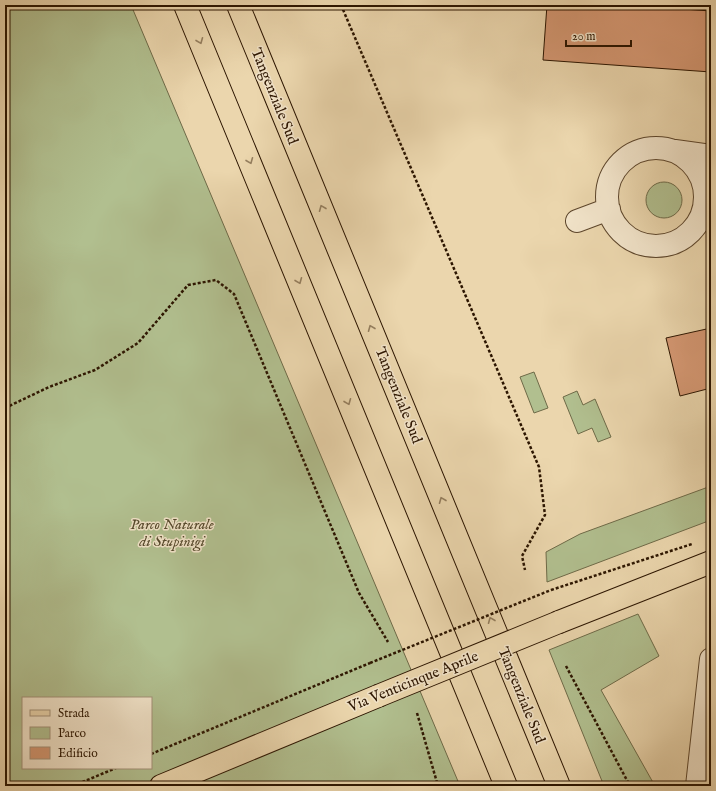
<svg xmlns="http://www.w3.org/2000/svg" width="716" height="791" font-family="'IM FELL English',serif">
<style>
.green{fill:#b1bf8f;stroke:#6e6a48;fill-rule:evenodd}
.building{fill:#d49772;stroke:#2c1500}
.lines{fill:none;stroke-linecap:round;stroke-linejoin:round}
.minor-casing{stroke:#5c452b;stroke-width:24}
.major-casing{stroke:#2c1500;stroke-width:24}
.highway-casing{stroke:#2c1500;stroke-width:24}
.path{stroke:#2c1500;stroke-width:2.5;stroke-dasharray:3 2;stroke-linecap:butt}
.minor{stroke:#f2e4ca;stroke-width:22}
.major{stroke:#ebd6ad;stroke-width:22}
.highway{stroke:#ebd6ad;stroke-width:22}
.major-bridge-casing{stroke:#2c1500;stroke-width:24;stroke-linecap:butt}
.path-bridge{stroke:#2c1500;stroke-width:2.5;stroke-dasharray:3 2;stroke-linecap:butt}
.major-bridge{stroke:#ebd6ad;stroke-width:22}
.oneway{stroke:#957f5f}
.labels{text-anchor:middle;stroke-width:3;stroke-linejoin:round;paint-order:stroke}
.street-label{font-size:15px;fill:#2c1500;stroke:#f2e4ca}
.park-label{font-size:15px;font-style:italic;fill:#54482b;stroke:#f2e4ca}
</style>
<rect width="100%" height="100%" fill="#ebd6ad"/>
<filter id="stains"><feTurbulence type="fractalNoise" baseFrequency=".005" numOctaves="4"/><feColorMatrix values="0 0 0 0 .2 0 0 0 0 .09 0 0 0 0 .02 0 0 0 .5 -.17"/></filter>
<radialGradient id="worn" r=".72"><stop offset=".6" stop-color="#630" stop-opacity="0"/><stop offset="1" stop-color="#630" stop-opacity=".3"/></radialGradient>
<path class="green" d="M 5,5 L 131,5 L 460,786 L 5,786 ZM 23,698 L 151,698 L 151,768 L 23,768 Z
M646 200a18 18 0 1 1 36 0a18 18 0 1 1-36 0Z
M 534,372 L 548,408 L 534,413 L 520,377 Z
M 577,391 L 583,405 L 595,399 L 611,437 L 598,442 L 592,428 L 578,434 L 563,397 Z
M 711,486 L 711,520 L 547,582 L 546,552 L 580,534 Z
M 638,614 L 659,656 L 601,690 L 655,786 L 604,786 L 549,650 Z"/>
<path class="building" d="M 547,5 L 627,5 L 711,11 L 711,72 L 543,60 Z
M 711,328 L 711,388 L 680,396 L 666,338 Z"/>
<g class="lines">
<defs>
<path id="minor" d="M607 197a49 49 0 1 1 98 0a49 49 0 1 1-98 0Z
M 675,151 L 711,156
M 577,221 L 609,209
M 697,786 L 711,659"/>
<path id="major" d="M 559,622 L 711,562
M 161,786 L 378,696"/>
<path id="highway" d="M 185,5 L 506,786
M 238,5 L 559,786"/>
</defs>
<use href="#minor" class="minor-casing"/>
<use href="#major" class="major-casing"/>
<use href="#highway" class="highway-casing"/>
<path class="path" d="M 341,5 L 539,467 L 545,515 L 522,556 L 525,570
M 5,408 L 49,387 L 95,370 L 138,343 L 188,285 L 216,280 L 234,294 L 359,593 L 388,642
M 551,590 L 692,544
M 566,666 L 630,786
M 417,713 L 438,786
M 151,754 L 370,663
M 73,786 L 116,768"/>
<use href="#minor" class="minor"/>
<use href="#major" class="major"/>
<use href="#highway" class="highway"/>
<defs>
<path id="major-bridge" d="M 378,696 L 559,622"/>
</defs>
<use href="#major-bridge" class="major-bridge-casing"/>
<path class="path-bridge" d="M 370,663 L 551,590"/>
<use href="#major-bridge" class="major-bridge"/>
</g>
<defs><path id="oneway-chevron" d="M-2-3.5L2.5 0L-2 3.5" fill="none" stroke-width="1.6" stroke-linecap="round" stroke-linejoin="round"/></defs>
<g class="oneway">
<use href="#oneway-chevron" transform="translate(200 41) rotate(68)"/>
<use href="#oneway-chevron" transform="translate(250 161) rotate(68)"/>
<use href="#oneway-chevron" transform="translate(322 208) rotate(-112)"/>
<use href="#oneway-chevron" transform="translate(299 281) rotate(68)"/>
<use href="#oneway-chevron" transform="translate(371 328) rotate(-112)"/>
<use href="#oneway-chevron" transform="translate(348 402) rotate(68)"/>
<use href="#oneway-chevron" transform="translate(442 500) rotate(-112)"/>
<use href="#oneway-chevron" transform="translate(491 620) rotate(-112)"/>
</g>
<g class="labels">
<g class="street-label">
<text transform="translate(275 96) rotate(68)" y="5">Tangenziale Sud</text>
<text transform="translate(399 395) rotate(68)" y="5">Tangenziale Sud</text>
<text transform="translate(413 681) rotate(-22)" y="5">Via Venticinque Aprile</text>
<text transform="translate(522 695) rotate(68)" y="5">Tangenziale Sud</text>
</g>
<g class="park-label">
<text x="172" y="529">Parco Naturale<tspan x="172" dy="17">di Stupinigi</tspan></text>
</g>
</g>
<rect width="716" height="791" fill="none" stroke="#ebd6ad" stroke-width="20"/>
<rect x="6" y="6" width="704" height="779" fill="none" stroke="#2c1500" stroke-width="2"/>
<rect x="10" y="10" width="696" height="771" fill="none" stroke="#2c1500"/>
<rect x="22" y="697" width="130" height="72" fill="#f2e4ca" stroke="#a39179"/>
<rect x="30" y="710" width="20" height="6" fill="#ebd6ad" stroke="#a39179"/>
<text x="58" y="717" font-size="12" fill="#2c1500">Strada</text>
<rect x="30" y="727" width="20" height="12" fill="#b1bf8f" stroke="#a39179"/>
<text x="58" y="737" font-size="12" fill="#2c1500">Parco</text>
<rect x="30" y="747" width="20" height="12" fill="#d49772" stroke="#a39179"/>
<text x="58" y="757" font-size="12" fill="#2c1500">Edificio</text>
<path d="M566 40v6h65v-6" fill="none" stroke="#2c1500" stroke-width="2"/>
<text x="572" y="40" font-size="12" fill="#2c1500" stroke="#f2e4ca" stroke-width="3" paint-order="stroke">20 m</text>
<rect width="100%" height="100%" filter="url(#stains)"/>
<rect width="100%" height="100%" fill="url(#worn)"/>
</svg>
